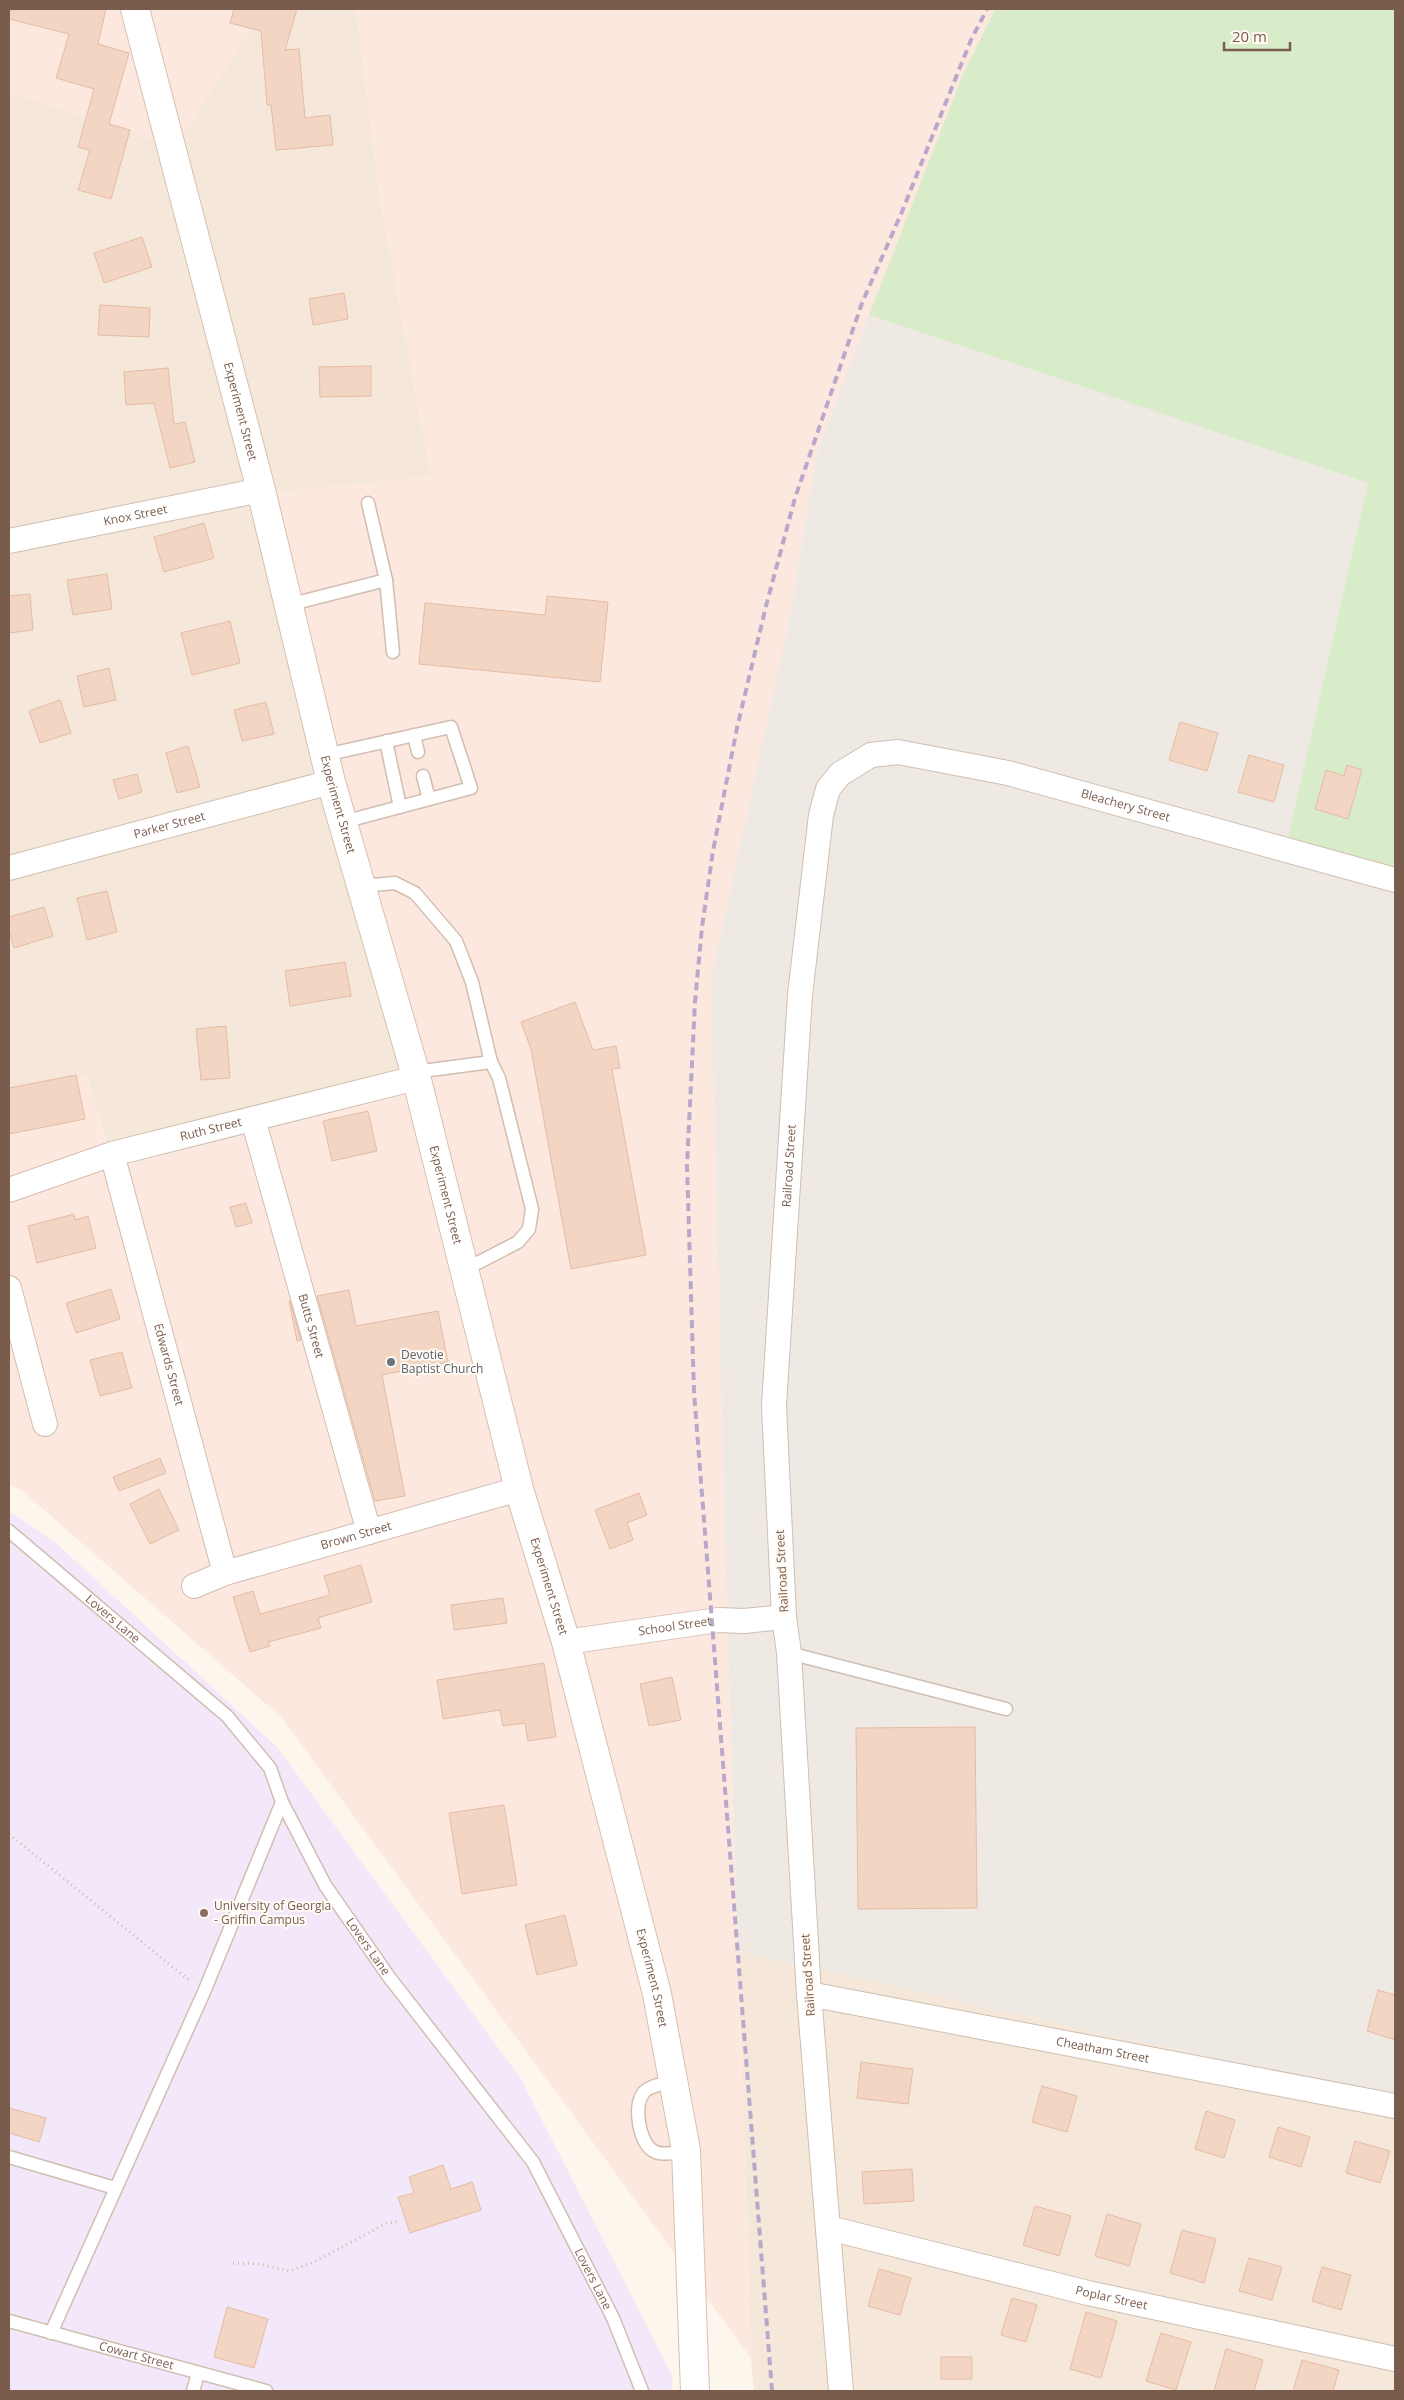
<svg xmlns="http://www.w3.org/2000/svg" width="1404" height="2400" font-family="'Open Sans',sans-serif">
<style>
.residential{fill:#f5e8da}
.commercial{fill:#fde8e0}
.industrial{fill:#efe9e4}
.education{fill:#f3e8fa}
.green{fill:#d8ecc9}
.building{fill:#f3d5c3;stroke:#e6bba3}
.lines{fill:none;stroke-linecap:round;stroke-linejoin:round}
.lane-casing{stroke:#d1beb0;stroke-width:15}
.street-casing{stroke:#d1beb0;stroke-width:26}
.secondary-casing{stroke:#d6c0b0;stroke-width:30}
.path{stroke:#d9b8a5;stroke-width:3;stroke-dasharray:1 4;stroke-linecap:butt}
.lane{stroke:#fff;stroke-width:12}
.street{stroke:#fff;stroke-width:24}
.secondary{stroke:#fff;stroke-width:28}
.rail{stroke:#b9a8c9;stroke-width:4;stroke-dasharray:8 5;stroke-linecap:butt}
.worship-dot{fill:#6b7280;stroke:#fffaf3;stroke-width:2}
.education-dot{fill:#8d6e63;stroke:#fffaf3;stroke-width:2}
.labels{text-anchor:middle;stroke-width:4;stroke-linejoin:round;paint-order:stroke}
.street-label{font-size:12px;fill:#7a5c4d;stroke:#fffaf3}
.worship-label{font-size:12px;fill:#5b616d;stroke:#fffaf3;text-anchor:start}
.education-label{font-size:12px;fill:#785e54;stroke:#fffaf3;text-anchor:start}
</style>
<rect width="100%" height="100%" fill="#fdf6ec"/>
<path class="residential" d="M 263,9 L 356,9 L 381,203 L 431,477 L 261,494 L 418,1076 L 110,1155 L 87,1076 L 9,1100 L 9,92 L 175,147 Z
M 738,1951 L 1395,2099 L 1395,2391 L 754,2391 L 751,2358 Z"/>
<path class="commercial" d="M 9,9 L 263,9 L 175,147 L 9,92 Z
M 356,9 L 995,9 L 963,74 L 816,455 L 789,621 L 727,1616 L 751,2358 L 282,1718 L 21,1490 L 9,1484 L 9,1100 L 87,1076 L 109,1155 L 418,1076 L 260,494 L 431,477 L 381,203 Z"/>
<path class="industrial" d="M 869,315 L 1368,483 L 1285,851 L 1395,881 L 1395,2099 L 738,1951 L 727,1616 L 711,980 L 789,621 L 816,455 Z"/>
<path class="education" d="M 9,1511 L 57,1544 L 277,1747 L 521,2079 L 672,2375 L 672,2391 L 9,2391 Z"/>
<path class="green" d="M 995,9 L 1395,9 L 1395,881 L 1285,851 L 1368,483 L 869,315 L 963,74 Z"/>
<path class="building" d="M 9,9 L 106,9 L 98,44 L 129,53 L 109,124 L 130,130 L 111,199 L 78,190 L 90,150 L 78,147 L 94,89 L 56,78 L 69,34 L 9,19 Z
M 234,9 L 297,9 L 285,50 L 299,49 L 305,118 L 330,115 L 333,145 L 276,150 L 271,105 L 267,105 L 261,31 L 230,23 Z
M 142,237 L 152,267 L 104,283 L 94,253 Z
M 344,293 L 348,319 L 313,325 L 309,299 Z
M 100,305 L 150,308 L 149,337 L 98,335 Z
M 371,366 L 371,396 L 320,397 L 319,367 Z
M 168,368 L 174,424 L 185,422 L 195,462 L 170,468 L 154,403 L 126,405 L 124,372 Z
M 204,523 L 214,558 L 164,572 L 154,537 Z
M 107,574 L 112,609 L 73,615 L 67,580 Z
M 30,594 L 33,630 L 9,633 L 9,596 Z
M 547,596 L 608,602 L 600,682 L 419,664 L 425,603 L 545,615 Z
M 230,621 L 240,663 L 192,675 L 181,633 Z
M 109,668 L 116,700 L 84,707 L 77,676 Z
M 60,700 L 71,733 L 40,743 L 29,711 Z
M 266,702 L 274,734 L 242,741 L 234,710 Z
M 1180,722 L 1218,733 L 1207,771 L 1169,760 Z
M 188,746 L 200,787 L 177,793 L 166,753 Z
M 1249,755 L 1284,765 L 1274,802 L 1238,792 Z
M 1347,765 L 1362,770 L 1348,819 L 1315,809 L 1326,770 L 1344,776 Z
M 137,774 L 142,792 L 119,799 L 113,780 Z
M 107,891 L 117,932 L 87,940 L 77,898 Z
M 44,907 L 53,936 L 14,948 L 9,930 L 9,917 Z
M 345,962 L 351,996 L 290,1006 L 285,971 Z
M 575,1002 L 593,1050 L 616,1046 L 620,1068 L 612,1069 L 646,1255 L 571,1269 L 531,1049 L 521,1022 Z
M 226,1026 L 230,1078 L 201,1080 L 196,1029 Z
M 76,1075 L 85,1119 L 9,1134 L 9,1088 Z
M 368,1111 L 377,1151 L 332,1161 L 323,1121 Z
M 246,1203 L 252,1223 L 236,1227 L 230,1207 Z
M 74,1214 L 75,1220 L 88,1216 L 96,1248 L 37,1263 L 28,1226 Z
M 111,1289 L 120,1319 L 76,1333 L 66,1303 Z
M 349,1290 L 356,1326 L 438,1311 L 448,1362 L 382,1375 L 405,1496 L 375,1501 L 317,1296 Z
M 289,1301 L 290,1301 L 301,1340 L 297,1341 Z
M 122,1352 L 132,1388 L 100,1396 L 90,1360 Z
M 160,1458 L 166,1473 L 119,1491 L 113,1477 Z
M 159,1489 L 179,1530 L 150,1544 L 130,1504 Z
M 639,1493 L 647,1515 L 627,1523 L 633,1540 L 610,1549 L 595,1510 Z
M 361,1565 L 372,1602 L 318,1618 L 321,1628 L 268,1642 L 270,1646 L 250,1652 L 233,1597 L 253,1591 L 260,1614 L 330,1595 L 324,1576 Z
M 503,1598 L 507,1623 L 454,1630 L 451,1605 Z
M 544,1663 L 556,1737 L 528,1741 L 525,1723 L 503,1726 L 500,1710 L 443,1719 L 437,1680 Z
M 672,1677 L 681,1720 L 649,1726 L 640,1684 Z
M 975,1727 L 977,1908 L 858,1909 L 856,1728 Z
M 504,1805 L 517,1885 L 462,1894 L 449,1813 Z
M 565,1915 L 577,1965 L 537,1975 L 525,1925 Z
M 1378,1990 L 1395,1995 L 1395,2040 L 1367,2031 Z
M 861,2062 L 913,2069 L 908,2104 L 857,2098 Z
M 1042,2086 L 1077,2096 L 1067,2132 L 1032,2122 Z
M 9,2108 L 46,2118 L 39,2142 L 9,2133 Z
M 1206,2111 L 1235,2120 L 1224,2158 L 1195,2149 Z
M 1278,2127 L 1310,2137 L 1301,2167 L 1269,2157 Z
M 1355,2141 L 1390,2151 L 1380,2183 L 1346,2173 Z
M 443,2165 L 451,2189 L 472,2182 L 481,2210 L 410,2233 L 398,2197 L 414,2193 L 409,2177 Z
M 912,2169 L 914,2201 L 864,2204 L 862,2172 Z
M 1035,2206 L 1071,2216 L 1059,2256 L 1023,2245 Z
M 1107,2214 L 1141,2224 L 1129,2266 L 1095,2256 Z
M 1182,2230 L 1216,2239 L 1204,2283 L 1170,2273 Z
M 1249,2258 L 1282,2267 L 1272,2300 L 1239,2291 Z
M 1322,2267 L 1351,2275 L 1341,2310 L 1312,2301 Z
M 879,2269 L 911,2278 L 900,2315 L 868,2306 Z
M 1012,2298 L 1037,2305 L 1026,2342 L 1001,2335 Z
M 227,2307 L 268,2319 L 254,2368 L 214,2357 Z
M 1086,2312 L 1117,2321 L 1101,2378 L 1070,2369 Z
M 1161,2333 L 1191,2342 L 1176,2390 L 1146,2381 Z
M 1226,2349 L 1263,2360 L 1254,2391 L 1214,2391 Z
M 941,2357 L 972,2357 L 972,2379 L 941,2379 Z
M 1302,2360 L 1339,2370 L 1333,2391 L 1293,2391 Z"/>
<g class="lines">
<defs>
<g id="lane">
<path d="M 368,503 L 386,580"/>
<path d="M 288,605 L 386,580 L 393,652"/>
<path d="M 414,735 L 418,752"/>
<path d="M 386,741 L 400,807"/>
<path d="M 325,755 L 451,727 L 471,788 L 343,822"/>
<path d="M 423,776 L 429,799"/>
<path d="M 361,886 L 395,883 L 415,893 L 456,941 L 472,982 L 491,1062"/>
<path d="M 415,1072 L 491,1062 L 499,1078 L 532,1209 L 529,1229 L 518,1242 L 464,1270"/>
<path id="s1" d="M 9,1531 L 227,1716 L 270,1768 L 282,1802 L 325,1885 L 389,1977 L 533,2162 L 613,2318 L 642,2391"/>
<path d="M 789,1653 L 1006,1709"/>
<path d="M 673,2081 C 664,2084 651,2085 644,2092 C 633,2105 639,2141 652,2150 C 661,2157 676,2152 686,2150"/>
<path d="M 9,2157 L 115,2188"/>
<path id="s2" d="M 9,2321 L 266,2391"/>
<path d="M 51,2333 L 204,1992 L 282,1802"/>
<path d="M 193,2391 L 198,2374"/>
</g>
<g id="street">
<path id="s3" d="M 9,541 L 261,490"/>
<path id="s4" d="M 9,868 L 331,782"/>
<path id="s5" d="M 253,1119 L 369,1532"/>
<path id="s6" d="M 112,1154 L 225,1573"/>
<path id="s7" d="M 9,1190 L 112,1154 L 416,1078"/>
<path d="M 9,1288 L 45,1424"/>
<path id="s8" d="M 194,1586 L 225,1573 L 519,1489"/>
<path id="s9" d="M 566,1642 L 718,1620 L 744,1621 L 784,1617"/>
<path id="s10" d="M 809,1994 L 1395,2106"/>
<path id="s11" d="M 829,2228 L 1088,2293 L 1395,2359"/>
<path id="s12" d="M 841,2391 L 809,1994 L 789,1653 L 784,1617 L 774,1406 L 800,995 L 821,815 L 828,789 L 840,774 L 871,755 L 898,752 L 1008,773 L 1395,880"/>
</g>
<g id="secondary">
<path id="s13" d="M 135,9 L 261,490 L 331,782 L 415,1072 L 519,1489 L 566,1642 L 657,1994 L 686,2150 L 695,2391"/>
</g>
</defs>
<use href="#lane" class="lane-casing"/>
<use href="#street" class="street-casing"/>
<use href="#secondary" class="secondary-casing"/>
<path class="path" d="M 9,1834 L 190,1981
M 233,2263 L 259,2264 L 289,2271 L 314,2262 L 387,2223 L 400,2221"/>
<use href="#lane" class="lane"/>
<use href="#street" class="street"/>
<use href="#secondary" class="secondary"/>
<path class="rail" d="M 772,2391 L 694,1392 L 687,1165 L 695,1002 L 702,927 L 713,851 L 737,728 L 766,606 L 795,498 L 862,303 L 901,214 L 971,40 L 987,9"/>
</g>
<circle class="worship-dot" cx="391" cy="1362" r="5"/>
<circle class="education-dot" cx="204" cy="1913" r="5"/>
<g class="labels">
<g class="street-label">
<text dy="4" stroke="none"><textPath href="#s13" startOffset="416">Experiment Street</textPath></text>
<text dy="4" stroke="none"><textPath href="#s3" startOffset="129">Knox Street</textPath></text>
<text dy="4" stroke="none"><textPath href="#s13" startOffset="821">Experiment Street</textPath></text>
<text dy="4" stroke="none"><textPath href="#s12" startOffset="1924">Bleachery Street</textPath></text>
<text dy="4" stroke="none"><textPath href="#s4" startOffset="166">Parker Street</textPath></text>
<text dy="4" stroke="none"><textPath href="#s7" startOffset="211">Ruth Street</textPath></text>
<text dy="4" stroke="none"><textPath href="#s12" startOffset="1228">Railroad Street</textPath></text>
<text dy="4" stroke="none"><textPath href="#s13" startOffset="1226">Experiment Street</textPath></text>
<text dy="4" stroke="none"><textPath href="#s5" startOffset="215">Butts Street</textPath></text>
<text dy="4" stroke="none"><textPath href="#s6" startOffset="218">Edwards Street</textPath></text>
<text dy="4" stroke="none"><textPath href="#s8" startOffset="170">Brown Street</textPath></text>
<text transform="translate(782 1571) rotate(-93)" y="4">Railroad Street</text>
<text dy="4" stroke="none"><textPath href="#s13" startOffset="1631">Experiment Street</textPath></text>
<text dy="4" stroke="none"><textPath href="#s1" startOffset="136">Lovers Lane</textPath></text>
<text dy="4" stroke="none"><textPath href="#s9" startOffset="110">School Street</textPath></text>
<text dy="4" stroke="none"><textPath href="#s1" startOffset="558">Lovers Lane</textPath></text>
<text transform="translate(808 1975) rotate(-94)" y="4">Railroad Street</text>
<text dy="4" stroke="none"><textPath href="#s13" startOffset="2036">Experiment Street</textPath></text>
<text dy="4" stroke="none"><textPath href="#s10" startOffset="299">Cheatham Street</textPath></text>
<text dy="4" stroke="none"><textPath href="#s1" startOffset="961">Lovers Lane</textPath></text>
<text dy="4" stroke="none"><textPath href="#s11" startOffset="291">Poplar Street</textPath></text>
<text dy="4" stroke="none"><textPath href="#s2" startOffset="132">Cowart Street</textPath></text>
</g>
<g class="worship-label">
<text x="401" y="1359">Devotie<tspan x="401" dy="14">Baptist Church</tspan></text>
</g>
<g class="education-label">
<text x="214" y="1910">University of Georgia<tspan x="214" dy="14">- Griffin Campus</tspan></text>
</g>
</g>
<rect width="1404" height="2400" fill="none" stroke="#7a5c4d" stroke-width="20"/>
<path d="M1224 42v8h66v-8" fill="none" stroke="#7a5c4d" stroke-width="2.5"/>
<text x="1232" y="42" font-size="15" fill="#7a5c4d" stroke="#fffaf3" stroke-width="4" paint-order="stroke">20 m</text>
</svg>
